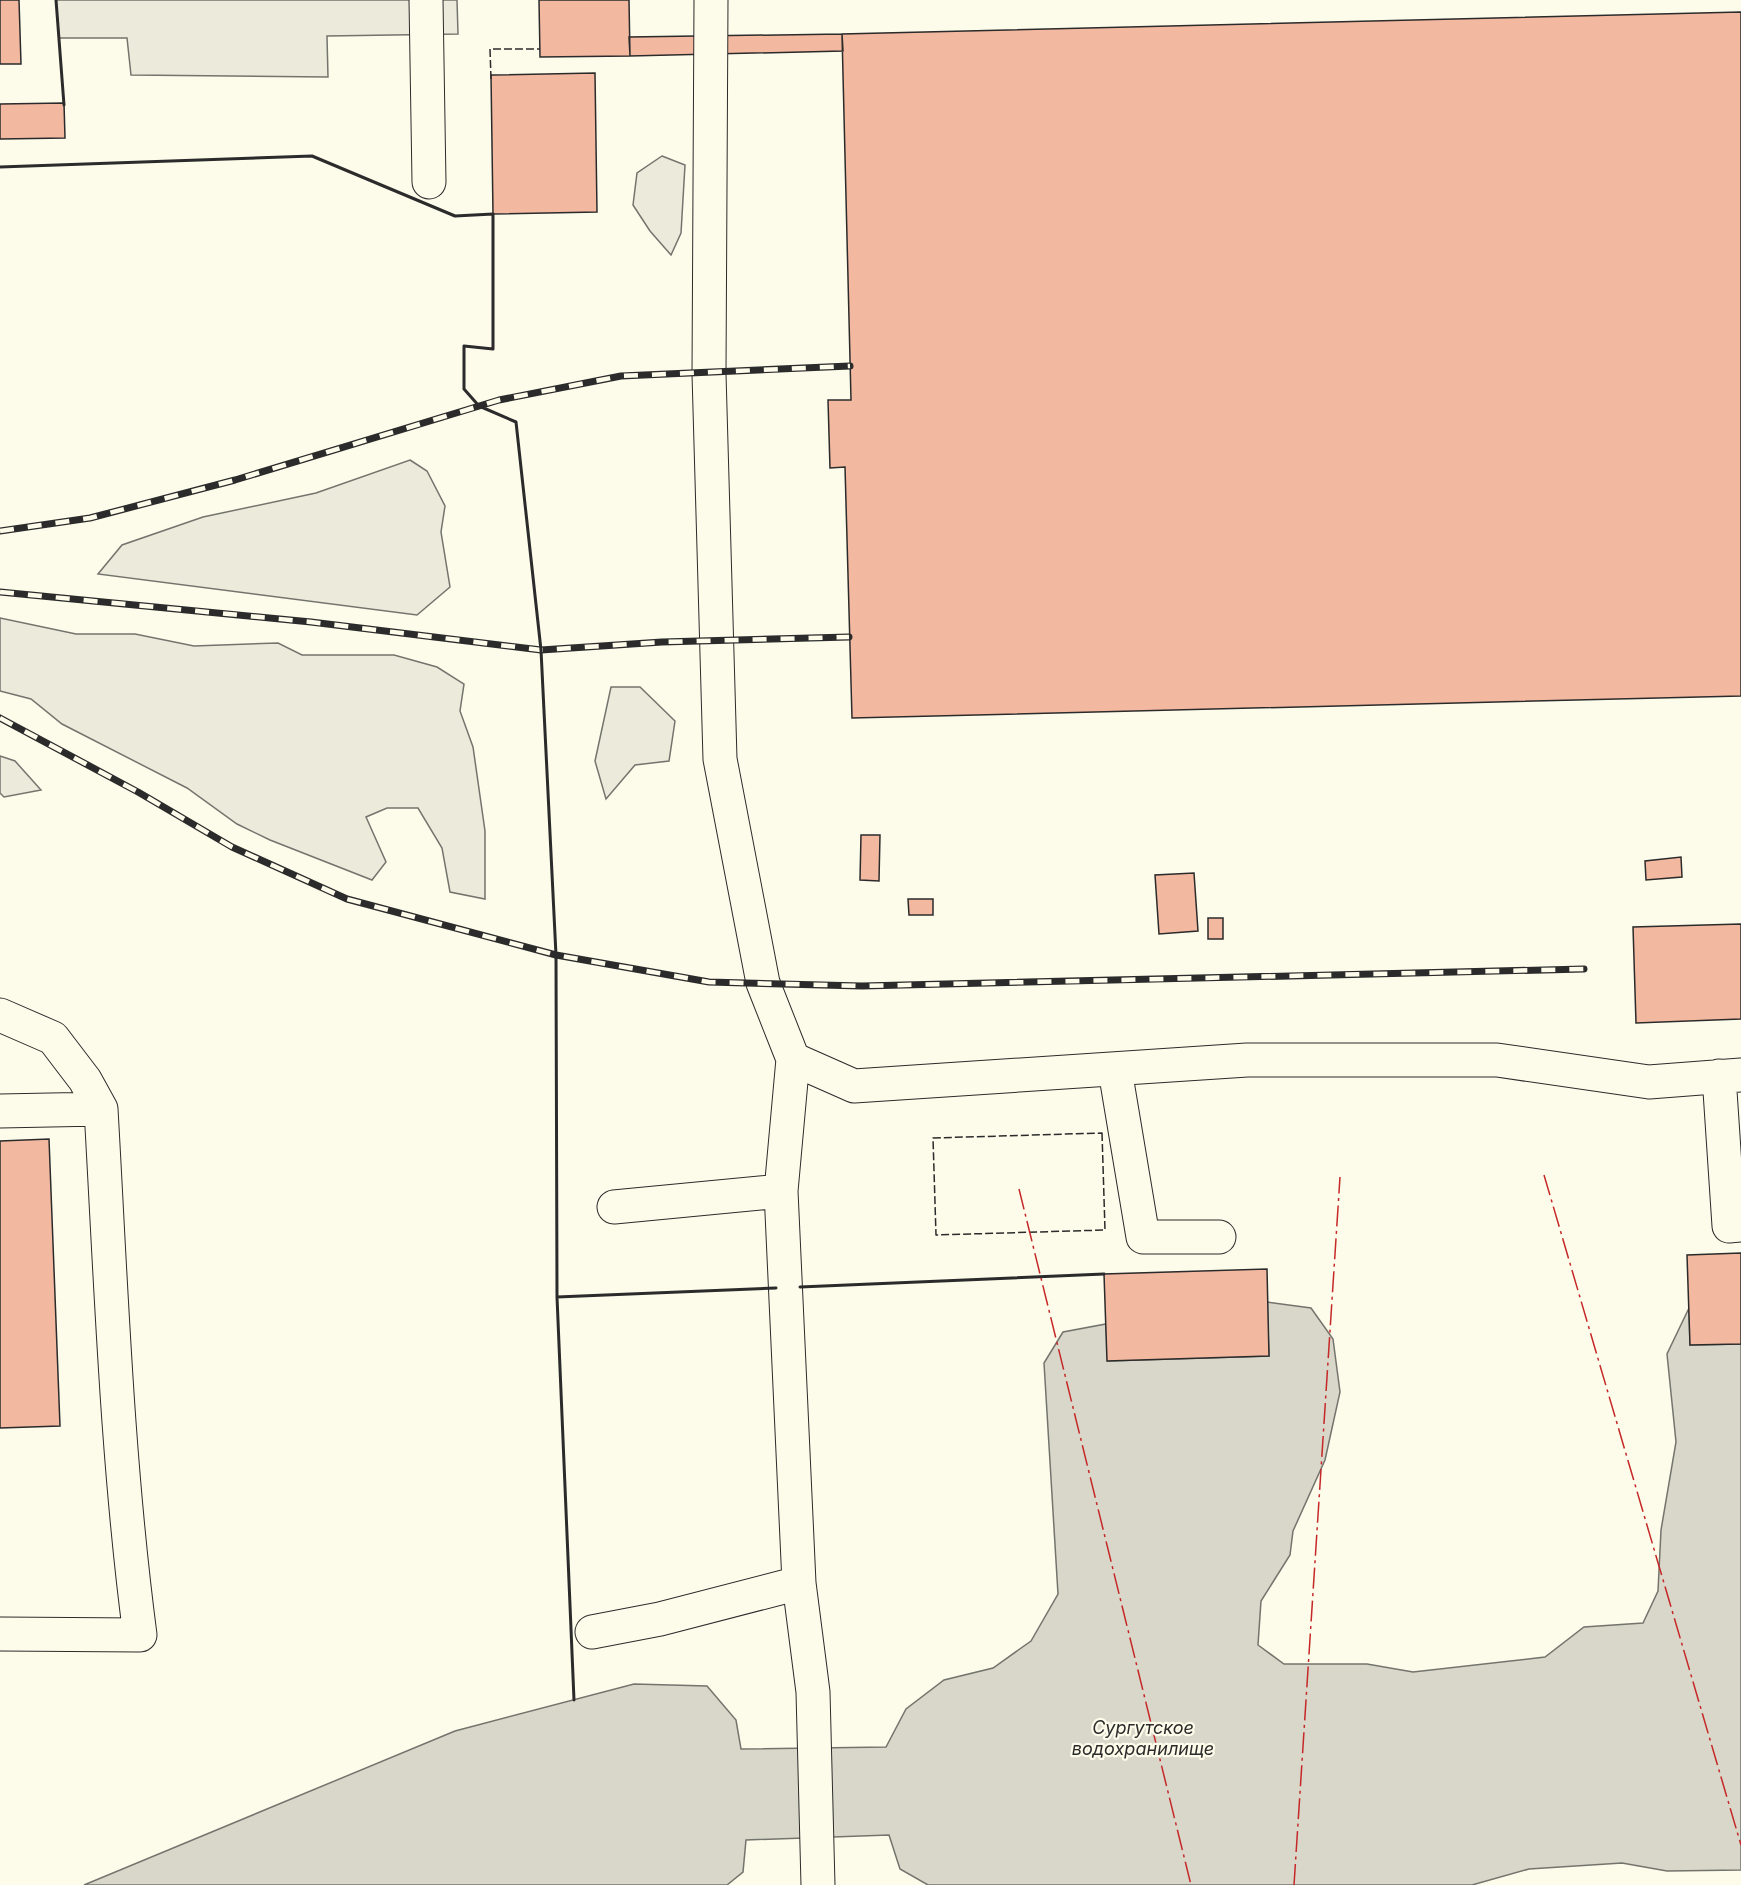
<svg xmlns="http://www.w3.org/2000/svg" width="1741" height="1885" font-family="Inter,sans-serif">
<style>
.green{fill:#ecebdb;stroke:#74746e;stroke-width:1.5}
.parking{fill:#eceadb;stroke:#74746e;stroke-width:1.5}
.water{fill:#d8d7c9;stroke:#74746e;stroke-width:1.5}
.building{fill:#f2b8a0;stroke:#2b2b2b;stroke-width:1.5}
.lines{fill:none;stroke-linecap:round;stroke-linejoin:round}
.minor-casing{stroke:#2b2b2b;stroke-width:35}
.minor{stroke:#fdfbea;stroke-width:33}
.rail-casing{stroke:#2b2b2b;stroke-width:7}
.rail{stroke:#fdfbea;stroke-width:4.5;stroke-dasharray:14;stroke-linecap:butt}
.fence{stroke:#2b2b2b;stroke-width:1.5;stroke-dasharray:8 3;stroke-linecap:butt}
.wall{stroke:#2b2b2b;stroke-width:3}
.power{stroke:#c62828;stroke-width:1.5;stroke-dasharray:21 4.5 3 4.5;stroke-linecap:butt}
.labels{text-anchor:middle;stroke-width:4.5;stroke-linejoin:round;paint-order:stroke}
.water-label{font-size:18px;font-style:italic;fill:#2b2b2b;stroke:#fdfbea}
</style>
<rect width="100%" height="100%" fill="#fdfbea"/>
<path class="green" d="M 662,156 L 685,165 L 681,233 L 671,255 L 650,231 L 633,205 L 637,173 Z
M 410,460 L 427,471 L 445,506 L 441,532 L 450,587 L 417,615 L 98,574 L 122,545 L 203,517 L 316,493 Z
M 0,618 L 76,634 L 135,634 L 194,646 L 278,643 L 302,655 L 394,655 L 437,667 L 464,684 L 460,711 L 473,747 L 485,831 L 485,899 L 450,892 L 442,848 L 418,808 L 387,808 L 366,817 L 386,862 L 372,880 L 270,840 L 237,824 L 187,788 L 62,724 L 31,699 L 0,691 Z
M 611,687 L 640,687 L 675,721 L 669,761 L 635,765 L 606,799 L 595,761 Z
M 0,756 L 15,761 L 41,790 L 4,797 L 0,793 Z"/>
<path class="parking" d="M 56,0 L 457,0 L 458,34 L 327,36 L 328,77 L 131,75 L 127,38 L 59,38 Z"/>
<path class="water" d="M 1267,1302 L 1311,1308 L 1333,1339 L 1340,1392 L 1325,1460 L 1293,1531 L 1290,1555 L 1261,1601 L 1258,1645 L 1284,1664 L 1367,1664 L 1413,1672 L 1545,1657 L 1584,1627 L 1643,1623 L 1658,1591 L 1661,1530 L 1676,1442 L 1667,1354 L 1689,1308 L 1690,1345 L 1741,1344 L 1741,1870 L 1667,1871 L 1622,1863 L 1529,1869 L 1472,1885 L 928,1885 L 900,1869 L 889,1835 L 746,1840 L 743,1872 L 727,1885 L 84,1885 L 455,1731 L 634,1684 L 707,1686 L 736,1720 L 741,1749 L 886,1747 L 906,1709 L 944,1680 L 993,1668 L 1031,1641 L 1058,1594 L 1044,1363 L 1063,1332 L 1106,1324 L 1108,1361 L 1269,1356 Z"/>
<path class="building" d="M 0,0 L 19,0 L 21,64 L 0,64 Z
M 539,0 L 629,0 L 630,56 L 540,57 Z
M 1741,12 L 1741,696 L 852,718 L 845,467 L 830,468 L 828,400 L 851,400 L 842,34 Z
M 842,34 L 843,51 L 630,56 L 629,37 Z
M 595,73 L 597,212 L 493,214 L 491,75 Z
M 64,103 L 65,138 L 0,139 L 0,104 Z
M 861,835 L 880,835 L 879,881 L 860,880 Z
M 1681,857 L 1682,877 L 1646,880 L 1645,861 Z
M 1194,873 L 1198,931 L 1159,934 L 1155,875 Z
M 908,899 L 933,899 L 933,915 L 909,915 Z
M 1208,918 L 1223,918 L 1223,939 L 1208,939 Z
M 1741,924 L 1741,1019 L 1636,1023 L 1633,927 Z
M 49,1139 L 60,1426 L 0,1428 L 0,1141 Z
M 1741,1253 L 1741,1344 L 1690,1345 L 1687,1255 Z
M 1267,1269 L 1269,1356 L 1107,1361 L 1104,1274 Z"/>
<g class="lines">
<defs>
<path id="minor" d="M 426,0 L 429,182
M 711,0 L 709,374 L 720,759 L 763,983 L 793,1059 L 854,1086 L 1247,1060 L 1497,1060 L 1649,1082 L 1741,1075
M 0,1015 L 53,1038 L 85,1080 L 101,1109
M 793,1059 L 781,1191 L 799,1583 L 813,1692 L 818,1885
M 1115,1070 L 1143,1237 L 1219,1237
M 1719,1076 L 1729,1226 L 1741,1225
M 0,1111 L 101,1109 C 111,1284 117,1461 140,1635 L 0,1634
M 614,1207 L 781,1191
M 592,1632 L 660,1619 L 799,1583"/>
</defs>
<use href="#minor" class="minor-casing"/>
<use href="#minor" class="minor"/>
<defs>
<path id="rail" d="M 0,531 L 90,518 L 235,480 L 499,400 L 621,376 L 850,366
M 0,592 L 311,622 L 541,650 L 662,642 L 849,637
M 0,718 L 138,792 L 232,847 L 347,899 L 556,955 L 709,982 L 862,986 L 1584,969"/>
</defs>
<use href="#rail" class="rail-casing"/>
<use href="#rail" class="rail"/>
<path class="fence" d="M 491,79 L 490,49 L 540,49
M 1102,1133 L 1105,1230 L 936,1235 L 933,1138 Z"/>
<path class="wall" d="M 56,0 L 64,105
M 0,167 L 312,156 L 455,216 L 493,214 L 493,349 L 464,346 L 464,389 L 479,406 L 516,422 L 541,650 L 556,955 L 557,1297 L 574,1700
M 800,1287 L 1104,1274
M 557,1297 L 776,1288"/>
<path class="power" d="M 1544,1175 L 1741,1845
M 1019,1189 L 1191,1885
M 1294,1885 L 1340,1177"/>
</g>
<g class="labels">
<g class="water-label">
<text x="1143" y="1734">Сургутское<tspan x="1143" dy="21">водохранилище</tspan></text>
</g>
</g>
</svg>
